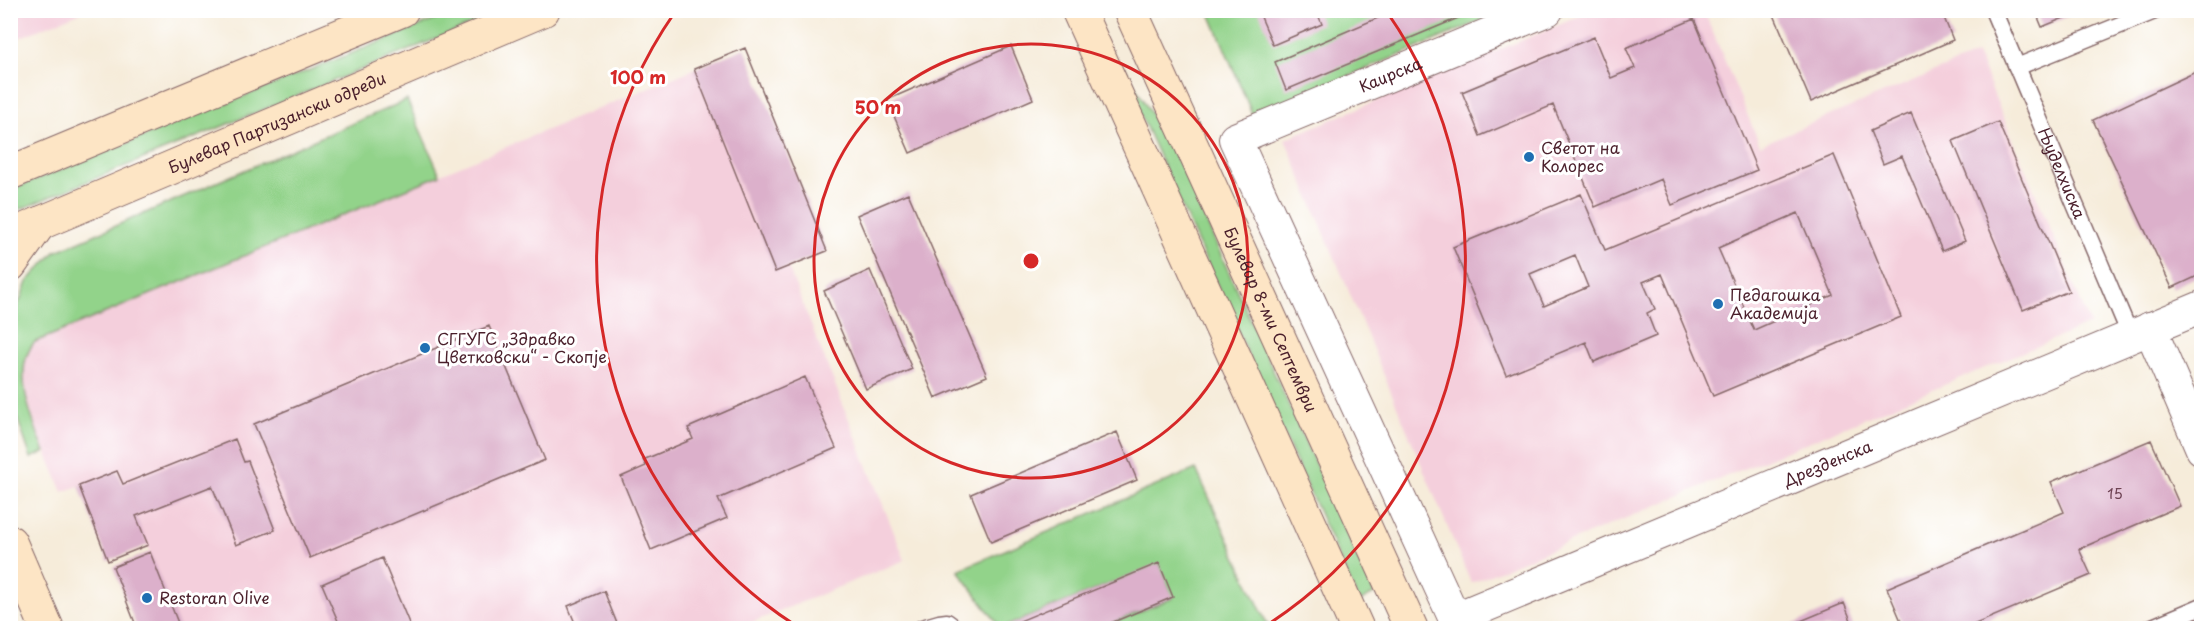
<svg xmlns="http://www.w3.org/2000/svg" width="2212" height="639" font-family="'Playpen Sans',sans-serif">
<style>
.built{fill:#f4cfdc}
.green{fill:#92d38a;stroke:#6e795a;stroke-width:1.5}
.building{fill:#dcb0cb;fill-rule:evenodd}
.lines{fill:none;stroke-linecap:round;stroke-linejoin:round}
.lane-casing{stroke:#866768;stroke-width:19}
.street-casing{stroke:#866768;stroke-width:34}
.secondary-casing{stroke:#866768;stroke-width:35}
.lane{stroke:#fff;stroke-width:16}
.street{stroke:#fff;stroke-width:32}
.secondary{stroke:#fde5c5;stroke-width:33}
.ring{fill:none;stroke:#d62828;stroke-width:3}
.poi-dot{fill:#1f6fb2;stroke:#fff;stroke-width:2}
.labels{text-anchor:middle;stroke-width:6;stroke-linejoin:round;paint-order:stroke}
.number-label{font-size:14px;fill:#6e4353}
.street-label{font-size:16px;fill:#4a1f2b;stroke:#fff}
.poi-label{font-size:16px;fill:#4a1f2b;stroke:#fff;text-anchor:start}
.centre{fill:#d62828;stroke:#fff;stroke-width:3}
.ring-label{font-size:18px;text-anchor:middle;font-weight:bold;fill:#d62828;stroke:#fff;stroke-width:6;stroke-linejoin:round;paint-order:stroke}
</style>
<rect width="100%" height="100%" fill="#fff"/>
<filter id="ink" filterUnits="userSpaceOnUse"><feTurbulence type="fractalNoise" baseFrequency=".0167" numOctaves="2"/><feDisplacementMap in="SourceGraphic" scale="12" xChannelSelector="R" yChannelSelector="G"/><feConvolveMatrix kernelMatrix="1 2 1 2 8 2 1 2 1" color-interpolation-filters="sRGB"/></filter>
<filter id="wash" filterUnits="userSpaceOnUse"><feTurbulence type="fractalNoise" baseFrequency=".008" numOctaves="4" result="noise"/><feDisplacementMap in="SourceGraphic" scale="24" xChannelSelector="R" yChannelSelector="G"/><feGaussianBlur stdDeviation="1.35" result="paint"/><feColorMatrix in="noise" values="0 0 0 0 0 0 0 0 0 0 0 0 0 0 0 0 0 1.4 0 .05"/><feComposite in="paint" operator="in"/></filter>
<g filter="url(#wash)">
<rect width="100%" height="100%" fill="#f6ecda"/>
<path class="built" d="M 11,10 L 84,10 L 84,11 L 11,41 Z
M 1592,11 L 1704,11 L 1760,145 L 1977,54 L 2090,324 L 1471,583 L 1285,139 Z
M 694,69 L 775,272 L 788,267 L 905,560 L 738,628 L 180,628 L 118,471 L 63,492 L 38,433 L 26,395 L 24,363 L 26,355 L 35,342 Z"/>
<path class="green" d="M 457,11 L 504,11 L 11,213 L 10,190 Z
M 1209,11 L 1505,11 L 1253,116 Z
M 1124,67 L 1180,164 L 1374,594 L 1359,602 L 1120,69 Z
M 407,100 L 440,175 L 35,342 C 10,369 33,423 45,452 L 31,458 L 11,400 L 11,324 L 27,282 L 55,252 Z
M 1196,469 L 1269,628 L 1099,628 L 1173,598 L 1159,564 L 1001,628 L 958,570 Z"/>
<g id="blocks">
<path class="building" d="M 1258,10 L 1316,10 L 1322,24 L 1273,45 Z
M 1772,10 L 1941,10 L 1953,40 L 1811,102 Z
M 2035,10 L 2081,10 L 2081,11 L 2042,27 Z
M 1394,11 L 1475,11 L 1286,90 L 1275,62 Z
M 1694,19 L 1757,170 L 1672,205 L 1661,179 L 1595,207 L 1553,105 L 1480,136 L 1462,92 L 1594,37 L 1611,78 L 1635,68 L 1626,48 Z
M 1011,46 L 1033,99 L 910,153 L 887,100 Z
M 745,48 L 827,251 L 775,272 L 694,69 Z
M 2202,69 L 2202,274 L 2172,288 L 2093,120 Z
M 1911,113 L 1965,241 L 1942,251 L 1902,156 L 1883,164 L 1870,131 Z
M 1998,122 L 2069,291 L 2023,310 L 1953,141 Z
M 1834,155 L 1901,317 L 1713,396 L 1662,274 L 1643,282 L 1655,309 L 1647,313 L 1656,336 L 1594,362 L 1586,342 L 1506,375 L 1453,247 L 1581,194 L 1605,250 ZM 1798,213 L 1833,295 L 1754,330 L 1718,248 ZM 1575,255 L 1588,287 L 1544,306 L 1530,274 Z
M 908,193 L 987,376 L 935,398 L 857,215 Z
M 870,270 L 912,369 L 866,389 L 824,291 Z
M 489,326 L 545,460 L 310,558 L 254,424 Z
M 805,377 L 836,448 L 718,499 L 727,518 L 651,550 L 621,477 L 646,466 L 643,460 L 693,439 L 688,428 Z
M 1117,432 L 1137,480 L 991,542 L 971,494 Z
M 235,439 L 244,462 L 248,461 L 275,530 L 236,545 L 212,486 L 136,516 L 148,545 L 108,561 L 79,486 L 117,471 L 123,484 Z
M 2151,440 L 2180,506 L 2079,549 L 2091,575 L 1966,628 L 1904,628 L 1887,588 L 2064,512 L 2051,482 Z
M 150,552 L 180,628 L 137,628 L 113,567 Z
M 382,558 L 411,628 L 341,628 L 322,584 Z
M 1159,563 L 1173,597 L 1099,628 L 1003,628 Z
M 604,591 L 618,626 L 630,622 L 632,628 L 577,628 L 568,606 Z
M 1844,603 L 1854,628 L 1784,628 Z"/>
</g>
</g>
<g filter="url(#ink)">
<use href="#blocks" fill-opacity="0" stroke="#866768" stroke-width="1.5"/>
<g class="lines">
<defs>
<g id="lane">
<path id="s1" d="M 1993,10 L 2131,337"/>
<path d="M 2017,67 L 2157,10"/>
<path d="M 922,628 L 939,623 L 947,622 L 955,628"/>
<path d="M 2150,628 L 2202,606"/>
</g>
<g id="street">
<path d="M 2150,328 L 2202,449"/>
<path id="s2" d="M 1454,619 L 2202,307"/>
<path id="s3" d="M 1459,628 L 1235,139 L 1547,10"/>
</g>
<g id="secondary">
<path d="M 1078,10 L 1357,628"/>
<path id="s4" d="M 1130,10 L 1411,628"/>
<path d="M 10,173 L 402,10"/>
<path id="s5" d="M 10,236 L 543,10"/>
<path d="M 10,265 L 40,223"/>
<path d="M 10,542 L 47,628"/>
</g>
</defs>
<use href="#lane" class="lane-casing"/>
<use href="#street" class="street-casing"/>
<use href="#secondary" class="secondary-casing"/>
<use href="#lane" class="lane"/>
<use href="#street" class="street"/>
<use href="#secondary" class="secondary"/>
</g>
</g>
<g class="ring">
<circle cx="1031" cy="261" r="217"/>
<path d="M798 627A434 434 0 0 1 675 12M1387 12A434 434 0 0 1 1264 627"/>
</g>
<g class="poi-dot">
<circle cx="1529" cy="157" r="6"/>
<circle cx="1718" cy="304" r="6"/>
<circle cx="425" cy="348" r="6"/>
<circle cx="147" cy="598" r="6"/>
</g>
<g class="labels">
<g class="number-label">
<text x="2115" y="499">15</text>
</g>
<g class="street-label">
<text dy="6" stroke="none"><textPath href="#s3" startOffset="706">Каирска</textPath></text>
<text dy="6" stroke="none"><textPath href="#s5" startOffset="290">Булевар Партизански одреди</textPath></text>
<text dy="6" stroke="none"><textPath href="#s1" startOffset="177">Њуделхиска</textPath></text>
<text dy="6" stroke="none"><textPath href="#s4" startOffset="340">Булевар 8-ми Септември</textPath></text>
<text dy="6" stroke="none"><textPath href="#s2" startOffset="405">Дрезденска</textPath></text>
</g>
<g class="poi-label">
<text x="1541" y="154">Светот на<tspan x="1541" dy="18">Колорес</tspan></text>
<text x="1730" y="301">Педагошка<tspan x="1730" dy="18">Академија</tspan></text>
<text x="437" y="345">СГГУГС „Здравко<tspan x="437" dy="18">Цветковски“ - Скопје</tspan></text>
<text x="159" y="604">Restoran Olive</text>
</g>
</g>
<circle cx="1031" cy="261" r="9" class="centre"/>
<g class="ring-label">
<text x="638" y="84">100 m</text>
<text x="878" y="114">50 m</text>
</g>
<rect width="2212" height="639" fill="none" stroke="#fff" stroke-width="36"/>
</svg>
